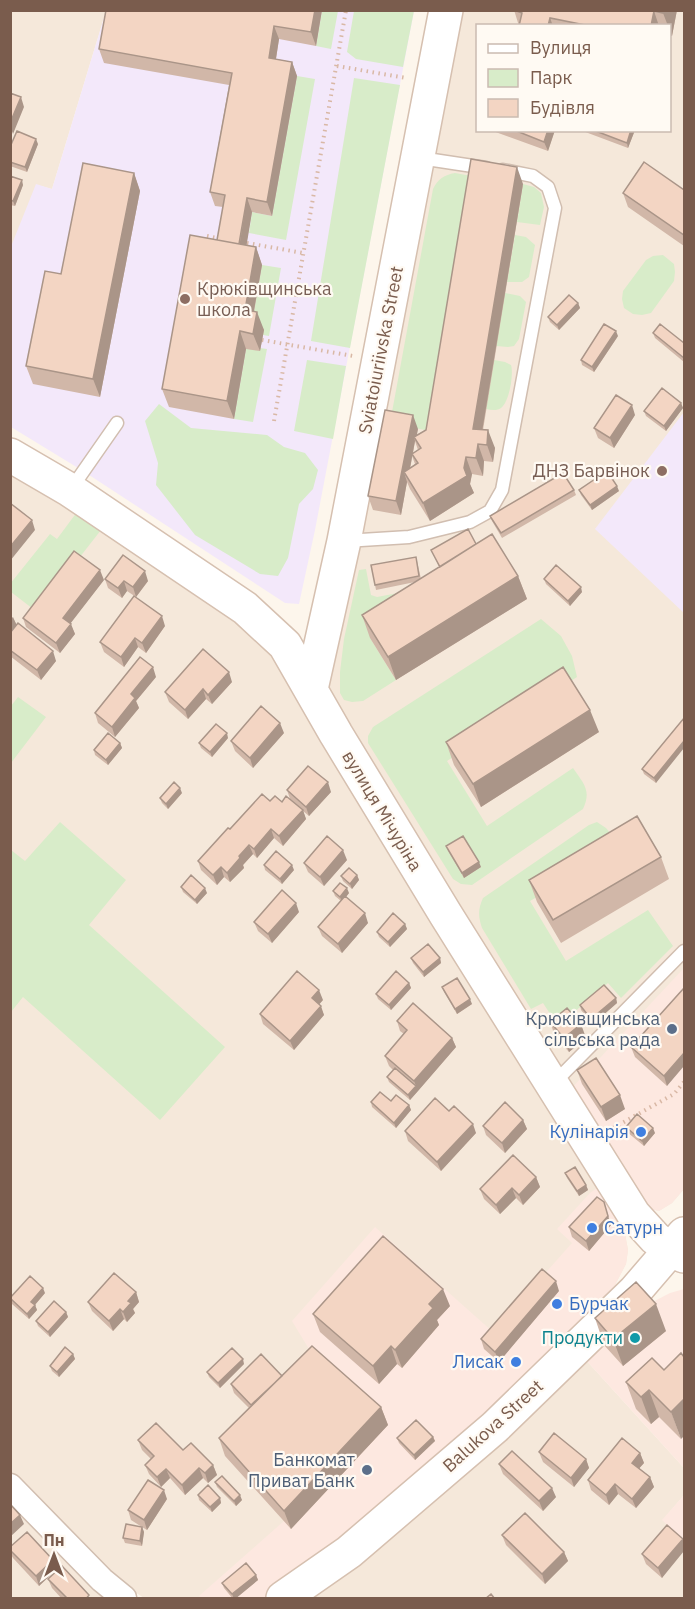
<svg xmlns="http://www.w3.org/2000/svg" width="695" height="1609" font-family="'IBM Plex Sans',sans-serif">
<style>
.residential{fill:#f5e8da;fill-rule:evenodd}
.commercial{fill:#fde8e0}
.education{fill:#f3e8fa}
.green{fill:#d8ecc9}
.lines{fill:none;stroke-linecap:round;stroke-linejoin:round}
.lane-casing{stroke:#d1beb0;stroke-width:15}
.street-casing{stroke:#d1beb0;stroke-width:27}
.secondary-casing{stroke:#d6c0b0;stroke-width:36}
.path{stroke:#d9b8a5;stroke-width:4;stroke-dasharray:1.5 4.5;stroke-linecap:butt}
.lane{stroke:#fff;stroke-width:12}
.street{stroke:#fff;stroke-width:24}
.secondary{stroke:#fff;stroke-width:33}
.wall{fill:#d1b7a8;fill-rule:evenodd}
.shaded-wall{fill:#aa9588}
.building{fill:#f3d5c3;stroke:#aa9588;stroke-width:1.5}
.education-dot{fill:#8d6e63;stroke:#fffaf3;stroke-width:2}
.service-dot{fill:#5c6f8a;stroke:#fffaf3;stroke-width:2}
.shop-dot{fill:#3f7fe0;stroke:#fffaf3;stroke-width:2}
.culture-dot{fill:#0f9aa8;stroke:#fffaf3;stroke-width:2}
.labels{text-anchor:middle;stroke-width:4.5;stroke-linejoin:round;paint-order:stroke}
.education-label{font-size:18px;fill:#785e54;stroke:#fffaf3;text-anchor:start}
.street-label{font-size:18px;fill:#7a5c4d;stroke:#fffaf3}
.service-label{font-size:18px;fill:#4e5e75;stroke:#fffaf3;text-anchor:end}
.shop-label{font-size:18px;fill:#366cbe;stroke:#fffaf3;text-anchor:end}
.culture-label{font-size:18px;fill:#0d838f;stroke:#fffaf3;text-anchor:end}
</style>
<rect width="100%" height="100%" fill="#fdf6ec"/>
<path class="residential" d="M 11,11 L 106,11 L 52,189 L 37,185 L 11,249 Z
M 455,11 L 684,11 L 684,1189 L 672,1203 L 659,1211 L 644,1207 L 329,698 L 326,675 ZM 478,26 L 670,26 L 670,130 L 478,130 Z
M 11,464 L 238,619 L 267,647 L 604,1193 L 625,1234 L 628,1250 L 626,1264 L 615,1285 L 266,1598 L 144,1598 L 106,1573 L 11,1475 Z
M 585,1359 L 684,1468 L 684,1495 L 663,1520 L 684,1540 L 684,1598 L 301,1598 Z
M 10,1497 L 108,1598 L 11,1598 Z"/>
<path class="commercial" d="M 684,968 L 684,1189 L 672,1203 L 659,1211 L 644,1207 L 569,1091 Z
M 600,1186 L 617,1215 L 625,1234 L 628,1250 L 626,1264 L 615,1285 L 487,1422 L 341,1545 L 266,1598 L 202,1598 L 199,1596 L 284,1521 L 225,1456 L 318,1364 L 292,1321 L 375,1227 L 493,1332 L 572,1243 L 557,1229 L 590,1193 Z
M 684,1289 L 684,1468 L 585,1359 L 639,1309 L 670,1293 Z
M 684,1495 L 684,1540 L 662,1520 Z"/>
<path class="education" d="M 106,11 L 414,11 L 315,530 L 299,604 L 285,603 L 83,471 L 11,427 L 10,249 L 36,184 L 52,189 Z
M 684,412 L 684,613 L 595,529 Z"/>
<path class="green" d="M 322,11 L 338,11 L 331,49 L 316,46 Z
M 354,11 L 414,11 L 403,67 L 356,59 L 347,52 Z
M 297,76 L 315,79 L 286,240 L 249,233 L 252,212 L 272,216 Z
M 354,78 L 400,85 L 350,348 L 311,341 Z
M 455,173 L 477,177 L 435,432 L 390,423 L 433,189 C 438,179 444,175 455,173 Z
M 523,184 L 534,187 L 541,193 L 544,207 L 540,225 L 517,222 Z
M 515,235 L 526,237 L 535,245 L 529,277 L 522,282 L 507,282 Z
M 663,255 L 674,264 L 675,272 L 674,281 L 651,313 L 642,315 L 633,314 L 624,308 L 622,299 L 623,291 L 646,260 L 653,256 Z
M 262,265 L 281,268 L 269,336 L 263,335 L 251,327 Z
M 505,293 L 520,296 L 526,302 L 519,339 L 514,346 L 508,347 L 496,346 Z
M 260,348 L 267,349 L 253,422 L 234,419 L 246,349 Z
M 307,360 L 346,366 L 333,439 L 294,431 Z
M 494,360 L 505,362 L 511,365 C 514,374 509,403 501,408 C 497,411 491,410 486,409 Z
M 159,404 L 191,428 L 267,435 L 284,447 L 305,453 L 318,470 L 313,489 L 299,504 L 288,558 L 278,576 L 260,574 L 195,535 L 156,485 L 158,463 L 145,421 Z
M 77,512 L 101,530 L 37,612 L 11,592 L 10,584 L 50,534 L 57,539 Z
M 366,569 L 371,595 L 377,597 L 445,584 L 370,638 L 396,680 L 363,701 L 352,702 L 344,700 L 340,693 L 340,672 L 344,639 L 359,570 Z
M 541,619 L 561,636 L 572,656 L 577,677 L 447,761 L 487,826 L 573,768 C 583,783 592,790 583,809 L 472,885 L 461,884 L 453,879 L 368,743 L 368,736 L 373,727 Z
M 18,697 L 46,717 L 11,763 L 11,706 Z
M 60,822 L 126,880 L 89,925 L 225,1047 L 160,1120 L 23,997 L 11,1012 L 11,850 L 25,861 Z
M 597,822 L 606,828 L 622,847 L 530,901 L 566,961 L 648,910 L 673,946 L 621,998 L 608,983 L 558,1026 L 543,1003 L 531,1009 L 482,928 C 478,916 478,909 483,898 L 589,825 Z"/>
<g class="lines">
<defs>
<path id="lane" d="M 420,158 L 486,168
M 71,489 L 117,423
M 345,541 L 409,537 L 470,522 L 490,511 L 502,490 L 555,208 L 548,187 L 533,176 L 503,170
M 553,1084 L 684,951"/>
<path id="street" d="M 10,1486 L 102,1580 L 124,1598"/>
<path id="secondary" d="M 10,455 L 70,490 L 245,608 L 285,645 L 336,734 L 446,915 L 634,1215 L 655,1238 L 670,1250 L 684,1256
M 311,689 L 344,541 L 446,10
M 283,1598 L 349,1552 L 495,1427 L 635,1291 L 684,1234"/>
</defs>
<use href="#lane" class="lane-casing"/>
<use href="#street" class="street-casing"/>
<use href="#secondary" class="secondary-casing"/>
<path class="path" d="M 337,66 L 406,78
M 207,236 L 221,239
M 247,243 L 303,253
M 262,340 L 353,356
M 274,421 L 346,10
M 613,1128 L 674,1094 L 684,1082"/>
<use href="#lane" class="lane"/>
<use href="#street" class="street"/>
<use href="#secondary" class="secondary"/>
</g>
<path class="wall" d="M 322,10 L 316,46 L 279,39 L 276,59 L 292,62 L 297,76 L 272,216 L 252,212 L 246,245 L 256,247 L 262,265 L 254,312 L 264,330 L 260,351 L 246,349 L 234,419 L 169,407 L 162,389 L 217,240 L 223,207 L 215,206 L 210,192 L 229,85 L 104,63 L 99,49 Z
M 514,10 L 677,10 L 672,36 L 669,36 L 669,26 L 519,26 Z
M 490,130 L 555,130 L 548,151 Z
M 580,130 L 635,130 L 628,148 Z
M 38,144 L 27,172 L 10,166 L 10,147 Z
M 134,173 L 140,191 L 100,397 L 33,384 L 26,366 Z
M 10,176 L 23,185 L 15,206 L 10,205 Z
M 523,184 L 483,430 L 495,448 L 493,462 L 484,461 L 483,476 L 472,474 L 470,484 L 474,493 L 430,521 L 410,489 L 407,482 L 401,515 L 373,510 L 368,496 L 418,429 L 416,435 L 426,430 ZM 415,441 L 418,450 L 413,453 ZM 412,456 L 415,464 L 410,468 L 411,464 Z
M 684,190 L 684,246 L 628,207 L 623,193 Z
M 578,303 L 580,308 L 559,330 L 550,322 L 548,317 Z
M 653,333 L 684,343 L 684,362 L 655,338 Z
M 618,336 L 594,372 L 582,365 L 581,360 Z
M 681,403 L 683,408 L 666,431 L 646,416 L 644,411 Z
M 635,415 L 614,448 L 598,438 L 594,428 Z
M 574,490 L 576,495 L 502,538 L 492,521 L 490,516 Z
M 579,490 L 619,491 L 592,510 L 581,495 Z
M 476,544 L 518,576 L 527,599 L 396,680 L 370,638 L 362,615 L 415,582 L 376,590 L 375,585 L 417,561 L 421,579 L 439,567 L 431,550 Z
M 105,579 L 148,581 L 136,597 L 127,591 L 122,598 L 108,588 Z
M 544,579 L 582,592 L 570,606 L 546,584 Z
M 104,580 L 70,623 L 75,634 L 60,653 L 26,627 L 23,618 Z
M 10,614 L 17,625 L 56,661 L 41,680 L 10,656 Z
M 165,626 L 146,653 L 138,647 L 124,667 L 104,652 L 100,642 Z
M 156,677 L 136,701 L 139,708 L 115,737 L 98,723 L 95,713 Z
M 232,682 L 212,704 L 206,699 L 188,719 L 169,702 L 165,692 Z
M 684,718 L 656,783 L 644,774 L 642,769 Z
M 599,732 L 481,807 L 454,765 L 446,742 Z
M 284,733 L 253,768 L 235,751 L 231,741 Z
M 228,738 L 212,757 L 201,748 L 199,743 Z
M 120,743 L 122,748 L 108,765 L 95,755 L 94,750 Z
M 287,790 L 331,792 L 309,816 L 303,811 L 306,819 L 283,846 L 274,838 L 257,858 L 253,854 L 243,865 L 244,868 L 230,882 L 224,877 L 217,885 L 201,870 L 198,861 L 230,829 L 270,801 L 282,802 L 290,799 Z
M 182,793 L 168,809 L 162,803 L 160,798 Z
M 446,846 L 481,867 L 464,878 L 448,851 Z
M 661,857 L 669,879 L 561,943 L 537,902 L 529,880 Z
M 347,860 L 324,886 L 308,872 L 304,863 Z
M 264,865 L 294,870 L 282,884 L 265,870 Z
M 357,875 L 359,880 L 352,889 L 343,881 L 341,876 Z
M 181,887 L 207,893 L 197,904 L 183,892 Z
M 333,891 L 349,893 L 346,897 L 368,923 L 342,953 L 322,936 L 318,927 L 341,901 L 335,896 Z
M 299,912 L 272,943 L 258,931 L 254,922 Z
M 405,924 L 407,929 L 390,947 L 379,937 L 377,932 Z
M 411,958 L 440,958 L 441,963 L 424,977 L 413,963 Z
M 409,983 L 411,988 L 391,1010 L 378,999 L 376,994 Z
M 442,987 L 472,1004 L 457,1014 L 444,992 Z
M 684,988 L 667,1086 L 635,1057 L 631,1047 Z
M 616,998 L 617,1003 L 593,1024 L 581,1010 L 580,1005 Z
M 323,1000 L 319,1004 L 324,1015 L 294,1050 L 263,1024 L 260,1014 Z
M 397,1021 L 452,1038 L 456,1047 L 410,1100 L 389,1082 L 387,1077 L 393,1070 L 389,1066 L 385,1056 L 404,1034 L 400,1031 Z
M 550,1022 L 586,1038 L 569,1052 L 555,1036 Z
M 577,1070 L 625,1109 L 606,1121 L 582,1084 Z
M 391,1101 L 409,1105 L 411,1110 L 396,1128 L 372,1107 L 371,1102 Z
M 449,1111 L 476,1133 L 441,1171 L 408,1141 L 405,1131 Z
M 523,1120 L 527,1129 L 505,1153 L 486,1135 L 483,1126 Z
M 626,1127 L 655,1133 L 644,1146 L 627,1132 Z
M 565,1173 L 586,1185 L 588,1190 L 579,1196 L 567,1178 Z
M 536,1177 L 540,1187 L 523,1205 L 516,1198 L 500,1214 L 484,1199 L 480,1189 Z
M 611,1225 L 589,1251 L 572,1237 L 569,1227 Z
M 559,1291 L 499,1362 L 484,1349 L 481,1339 Z
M 136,1292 L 139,1302 L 133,1309 L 135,1313 L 127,1322 L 124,1319 L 113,1331 L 92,1311 L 88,1302 Z
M 45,1293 L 35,1305 L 37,1310 L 29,1319 L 12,1304 L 10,1300 L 10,1298 Z
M 450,1306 L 437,1320 L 439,1325 L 402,1368 L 397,1364 L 379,1384 L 320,1332 L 313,1314 Z
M 66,1312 L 68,1317 L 50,1337 L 38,1326 L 36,1321 Z
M 595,1318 L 666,1331 L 623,1366 L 604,1345 Z
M 73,1354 L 75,1359 L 59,1377 L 52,1371 L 50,1366 Z
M 652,1358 L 681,1439 L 659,1417 L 651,1424 L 636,1409 L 626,1382 Z
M 244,1364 L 220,1388 L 209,1377 L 207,1372 Z
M 231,1384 L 381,1407 L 388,1425 L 291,1529 L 225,1456 L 219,1438 L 249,1408 L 234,1393 Z
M 433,1437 L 435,1441 L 415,1460 L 399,1443 L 397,1438 Z
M 138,1440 L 183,1450 L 213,1465 L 217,1475 L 208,1483 L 203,1478 L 185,1495 L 170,1478 L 161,1487 L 149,1474 L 145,1465 L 151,1459 L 142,1450 Z
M 539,1452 L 586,1459 L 589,1468 L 574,1487 L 543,1462 Z
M 640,1453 L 644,1463 L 639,1468 L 650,1477 L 654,1487 L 636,1508 L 618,1494 L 609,1505 L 591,1490 L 588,1480 Z
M 499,1464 L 556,1497 L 543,1511 L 503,1474 Z
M 215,1482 L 242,1500 L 236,1506 L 217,1487 Z
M 198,1495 L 220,1498 L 221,1503 L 212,1512 L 199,1500 Z
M 167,1499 L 147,1530 L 142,1527 L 144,1532 L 142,1546 L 125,1543 L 123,1538 L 142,1527 L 131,1520 L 128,1510 Z
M 502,1535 L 564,1552 L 568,1561 L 545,1584 L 506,1545 Z
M 683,1539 L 662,1578 L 646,1564 L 642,1554 Z
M 10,1547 L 57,1569 L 39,1586 L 13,1558 L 10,1553 Z
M 256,1575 L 258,1580 L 235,1599 L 233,1599 L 224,1588 L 222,1583 Z
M 48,1579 L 91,1599 L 62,1599 L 52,1588 Z"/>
<path class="shaded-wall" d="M 315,10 L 322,10 L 316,46 L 311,32 Z
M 664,10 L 677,10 L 672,36 L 669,30 L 669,26 L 668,26 L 663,13 Z
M 654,11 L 659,26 L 651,26 Z
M 550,18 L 553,26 L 548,26 Z
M 274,26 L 279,39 L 274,71 L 269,58 Z
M 292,62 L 297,76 L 272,216 L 267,202 Z
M 21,97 L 24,107 L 13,134 L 10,126 L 10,123 Z
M 548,130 L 555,130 L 548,151 L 544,142 Z
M 631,130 L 635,130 L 628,148 L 627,143 Z
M 36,139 L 38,144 L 27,172 L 25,167 Z
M 517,167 L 523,184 L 480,444 L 473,429 Z
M 134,173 L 140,191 L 100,397 L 93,379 Z
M 22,180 L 23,185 L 15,206 L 13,201 Z
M 247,198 L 252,212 L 244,261 L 239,248 Z
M 256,247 L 262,265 L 251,327 L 245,310 Z
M 578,303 L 580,308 L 559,330 L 557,325 Z
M 257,312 L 264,330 L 260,351 L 253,334 Z
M 240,331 L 246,349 L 234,419 L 227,401 Z
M 616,331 L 618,336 L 594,372 L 592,367 Z
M 681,403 L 683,408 L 666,431 L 664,426 Z
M 632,405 L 635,415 L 614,448 L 610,438 Z
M 413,415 L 418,429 L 416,440 L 414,437 L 415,441 L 408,479 L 404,472 L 407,482 L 401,515 L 396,501 Z
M 488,430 L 495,448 L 493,462 L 487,445 Z
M 478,444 L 484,461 L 483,476 L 476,458 Z
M 466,457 L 472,474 L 470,484 L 474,493 L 430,521 L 423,503 L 464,468 Z
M 617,486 L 619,491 L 592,510 L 590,505 Z
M 32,520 L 35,530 L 10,561 L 10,547 Z
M 100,570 L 104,580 L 67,628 L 63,618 Z
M 145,571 L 148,581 L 136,597 L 133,587 Z
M 518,576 L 527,599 L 396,680 L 388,657 Z
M 124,581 L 127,591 L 122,598 L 118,588 Z
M 581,587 L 582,592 L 570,606 L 568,601 Z
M 162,616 L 165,626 L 146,653 L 142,643 Z
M 13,617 L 17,626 L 10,634 L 10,620 Z
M 71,624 L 75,634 L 60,653 L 56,643 Z
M 135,638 L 138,647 L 124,667 L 121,657 Z
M 53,651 L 56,661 L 41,680 L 37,670 Z
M 153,667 L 156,677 L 136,701 L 139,708 L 115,737 L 112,727 L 131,694 Z
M 229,672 L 232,682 L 212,704 L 208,695 Z
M 203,689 L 206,699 L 188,719 L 185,710 Z
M 590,710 L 599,732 L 481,807 L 473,784 Z
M 280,723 L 284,733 L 253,768 L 250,758 Z
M 227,733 L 228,738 L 212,757 L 210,752 Z
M 684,741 L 684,748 L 656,783 L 654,778 Z
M 120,743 L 122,748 L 108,765 L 106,760 Z
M 328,782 L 331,792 L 309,816 L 306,807 Z
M 180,788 L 182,793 L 168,809 L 166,804 Z
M 303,810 L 306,819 L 283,846 L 279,836 Z
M 271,829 L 274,838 L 257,858 L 254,849 Z
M 249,845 L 253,854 L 243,865 L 244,868 L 230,882 L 227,873 L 239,856 Z
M 343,850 L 347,860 L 324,886 L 320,877 Z
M 479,862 L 481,867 L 464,878 L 462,873 Z
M 292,865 L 294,870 L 282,884 L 280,879 Z
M 221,867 L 224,877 L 217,885 L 213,875 Z
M 357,875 L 359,880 L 352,889 L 350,884 Z
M 205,888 L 207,893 L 197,904 L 195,900 Z
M 347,888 L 349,893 L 342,902 L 340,897 Z
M 296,903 L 299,912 L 272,943 L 268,934 Z
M 365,913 L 368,923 L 342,953 L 338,944 Z
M 405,924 L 407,929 L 390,947 L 388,942 Z
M 440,958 L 441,963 L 424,977 L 423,972 Z
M 409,983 L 411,988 L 391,1010 L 389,1005 Z
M 319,990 L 323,1000 L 316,1008 L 312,998 Z
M 616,998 L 617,1003 L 593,1024 L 591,1019 Z
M 470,999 L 472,1004 L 457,1014 L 455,1009 Z
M 321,1006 L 324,1015 L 294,1050 L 290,1041 Z
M 581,1024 L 586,1038 L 569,1052 L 564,1038 Z
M 452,1038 L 456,1047 L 418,1091 L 414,1081 Z
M 684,1053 L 684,1066 L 667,1086 L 664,1076 Z
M 416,1086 L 418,1091 L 410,1100 L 408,1095 Z
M 620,1095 L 625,1109 L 606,1121 L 601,1107 Z
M 409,1105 L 411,1110 L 396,1128 L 394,1123 Z
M 523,1120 L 527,1129 L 505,1153 L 502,1143 Z
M 473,1124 L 476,1133 L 441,1171 L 437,1162 Z
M 653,1128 L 655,1133 L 644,1146 L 642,1141 Z
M 536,1177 L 540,1187 L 523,1205 L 519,1195 Z
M 586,1185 L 588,1190 L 579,1196 L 577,1191 Z
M 512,1188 L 516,1198 L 500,1214 L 496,1205 Z
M 604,1202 L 611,1225 L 589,1251 L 586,1241 Z
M 556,1281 L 559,1291 L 499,1362 L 495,1352 Z
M 43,1288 L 45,1293 L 33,1307 L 31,1302 Z
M 443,1289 L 450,1306 L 437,1320 L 439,1325 L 402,1368 L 395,1350 L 429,1304 Z
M 136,1292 L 139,1302 L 133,1309 L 135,1313 L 127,1322 L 123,1312 L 128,1301 Z
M 656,1304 L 666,1331 L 623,1366 L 613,1339 Z
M 35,1305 L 37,1310 L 29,1319 L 27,1314 Z
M 120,1309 L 124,1319 L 113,1331 L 109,1321 Z
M 66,1312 L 68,1317 L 50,1337 L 48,1332 Z
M 391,1346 L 397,1364 L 379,1384 L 373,1366 Z
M 73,1354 L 75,1359 L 59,1377 L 57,1372 Z
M 243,1359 L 244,1364 L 220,1388 L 218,1383 Z
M 649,1390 L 659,1417 L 651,1424 L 641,1397 Z
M 684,1399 L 684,1436 L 681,1439 L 671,1412 Z
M 381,1407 L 388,1425 L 291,1529 L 284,1511 Z
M 433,1437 L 435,1441 L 415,1460 L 414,1455 Z
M 640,1453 L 644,1463 L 636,1472 L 632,1463 Z
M 586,1459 L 589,1468 L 574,1487 L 571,1478 Z
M 213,1465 L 217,1475 L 208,1483 L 205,1473 Z
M 199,1468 L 203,1478 L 185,1495 L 182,1485 Z
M 166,1469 L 170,1478 L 161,1487 L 157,1477 Z
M 650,1477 L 654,1487 L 636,1508 L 632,1499 Z
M 615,1484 L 618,1494 L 609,1505 L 606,1495 Z
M 552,1488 L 556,1497 L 543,1511 L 539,1501 Z
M 164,1490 L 167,1499 L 147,1530 L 144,1520 Z
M 240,1495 L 242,1500 L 236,1506 L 234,1501 Z
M 220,1498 L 221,1503 L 212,1512 L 210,1507 Z
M 20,1515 L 24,1524 L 10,1537 L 10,1524 Z
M 142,1527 L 144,1532 L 142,1546 L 140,1541 Z
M 683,1539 L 684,1541 L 684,1551 L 662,1578 L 658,1568 Z
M 564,1552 L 568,1561 L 545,1584 L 542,1574 Z
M 53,1560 L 57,1569 L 39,1586 L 36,1576 Z
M 256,1575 L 258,1580 L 235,1599 L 234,1599 L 232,1594 Z"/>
<path class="building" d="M 106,10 L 315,10 L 311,32 L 274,26 L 269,58 L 292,62 L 267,202 L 247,198 L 239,244 L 217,240 L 225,195 L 210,192 L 232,73 L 99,49 Z
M 514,10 L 664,10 L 663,13 L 654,11 L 651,26 L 590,26 L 550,18 L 548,26 L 519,26 L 522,13 Z
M 10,93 L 21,97 L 10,123 Z
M 514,130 L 548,130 L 544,142 Z
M 593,130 L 631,130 L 627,143 Z
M 17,131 L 36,139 L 25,167 L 10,162 L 10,147 Z
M 471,159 L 517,167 L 473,429 L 488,430 L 487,445 L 478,444 L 476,458 L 466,457 L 464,468 L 467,476 L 423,503 L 404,472 L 418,463 L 412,454 L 421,448 L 414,437 L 426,430 Z
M 644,162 L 684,190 L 684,235 L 623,193 Z
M 83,163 L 134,173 L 93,379 L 26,366 L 45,271 L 61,274 Z
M 10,176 L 22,180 L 13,201 L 10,200 Z
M 190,235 L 256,247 L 245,310 L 257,312 L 253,334 L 240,331 L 227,401 L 162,389 Z
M 569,295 L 578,303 L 557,325 L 548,317 Z
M 604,324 L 616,331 L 592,367 L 581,360 Z
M 660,324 L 684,343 L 684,358 L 653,333 Z
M 662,388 L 681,403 L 664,426 L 644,411 Z
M 616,395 L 632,405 L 610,438 L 594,428 Z
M 385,410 L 413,415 L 396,501 L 368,496 Z
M 607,471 L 617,486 L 590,505 L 579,490 Z
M 563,473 L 574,490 L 501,533 L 490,516 Z
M 10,503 L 32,520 L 10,547 Z
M 468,529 L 476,544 L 440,567 L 431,550 Z
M 492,534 L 518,576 L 388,657 L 362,615 Z
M 74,551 L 100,570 L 63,618 L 71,624 L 56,643 L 23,618 Z
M 123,555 L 145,571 L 133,587 L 124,581 L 118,588 L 105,579 Z
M 416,557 L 419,576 L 375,585 L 371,565 Z
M 556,565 L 581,587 L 568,601 L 544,579 Z
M 134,596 L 162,616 L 142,643 L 135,638 L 121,657 L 100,642 Z
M 18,623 L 53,651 L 37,670 L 10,650 L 10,633 Z
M 203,649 L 229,672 L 208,695 L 203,689 L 185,710 L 165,692 Z
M 140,657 L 153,667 L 131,694 L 135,698 L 112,727 L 95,713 Z
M 563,667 L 590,710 L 473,784 L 446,742 Z
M 261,706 L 280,723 L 250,758 L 231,741 Z
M 684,718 L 684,741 L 654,778 L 642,769 Z
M 216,724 L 227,733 L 210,752 L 199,743 Z
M 108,733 L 120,743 L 106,760 L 94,750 Z
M 308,766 L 328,782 L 306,807 L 287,790 Z
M 174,782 L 180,788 L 166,804 L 160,798 Z
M 262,794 L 270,801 L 275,796 L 282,802 L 286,796 L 303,810 L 279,836 L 271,829 L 254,849 L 249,845 L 239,856 L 240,858 L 227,873 L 221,867 L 213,875 L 198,861 L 228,828 L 230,829 Z
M 637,816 L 661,857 L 553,920 L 529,880 Z
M 327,836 L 343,850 L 320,877 L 304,863 Z
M 463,836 L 479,862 L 462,873 L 446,846 Z
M 276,851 L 292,865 L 280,879 L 264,865 Z
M 349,868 L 357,875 L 350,884 L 341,876 Z
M 191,875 L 205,888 L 195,900 L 181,887 Z
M 340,883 L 347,888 L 340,897 L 333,891 Z
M 282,890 L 296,903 L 268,934 L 254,922 Z
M 345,896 L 365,913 L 338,944 L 318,927 Z
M 393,913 L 405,924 L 388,942 L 377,932 Z
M 428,944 L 440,958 L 423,972 L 411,958 Z
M 297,971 L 319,990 L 312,998 L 321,1006 L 290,1041 L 260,1014 Z
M 396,971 L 409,983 L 389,1005 L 376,994 Z
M 457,978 L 470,999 L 455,1009 L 442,987 Z
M 604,985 L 616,998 L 591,1019 L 580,1005 Z
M 684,988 L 684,1053 L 664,1076 L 631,1047 Z
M 413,1003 L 452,1038 L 414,1081 L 385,1056 L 407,1030 L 397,1021 Z
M 567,1008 L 581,1024 L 564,1038 L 550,1022 Z
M 596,1058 L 620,1095 L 601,1107 L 577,1070 Z
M 395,1068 L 416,1086 L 408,1095 L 387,1077 Z
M 380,1092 L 391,1101 L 396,1095 L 409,1105 L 394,1123 L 371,1102 Z
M 435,1098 L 449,1111 L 454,1106 L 473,1124 L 437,1162 L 405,1131 Z
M 505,1102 L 523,1120 L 502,1143 L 483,1126 Z
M 637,1114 L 653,1128 L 642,1141 L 626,1127 Z
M 513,1155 L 536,1177 L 519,1195 L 512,1188 L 496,1205 L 480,1189 Z
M 575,1167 L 586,1185 L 577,1191 L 565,1173 Z
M 597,1197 L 604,1202 L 608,1216 L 586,1241 L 569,1227 Z
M 383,1236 L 443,1289 L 429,1304 L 433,1308 L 395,1350 L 391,1346 L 373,1366 L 313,1314 Z
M 542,1269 L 556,1281 L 495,1352 L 481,1339 Z
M 114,1273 L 136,1292 L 128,1301 L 131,1303 L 123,1312 L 120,1309 L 109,1321 L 88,1302 Z
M 30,1276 L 43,1288 L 31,1302 L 35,1305 L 27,1314 L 10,1298 Z
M 636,1282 L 656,1304 L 613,1339 L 595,1318 Z
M 54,1301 L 66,1312 L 48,1332 L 36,1321 Z
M 312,1346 L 381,1407 L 284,1511 L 219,1438 Z
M 65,1347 L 73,1354 L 57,1372 L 50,1366 Z
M 232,1348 L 243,1359 L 218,1383 L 207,1372 Z
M 681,1353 L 684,1357 L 684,1399 L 671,1412 L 649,1390 L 641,1397 L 626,1382 L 652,1358 L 664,1370 Z
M 261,1354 L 282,1376 L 251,1405 L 231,1384 Z
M 416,1420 L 433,1437 L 414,1455 L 397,1438 Z
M 156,1423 L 183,1450 L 191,1443 L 213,1465 L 205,1473 L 199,1468 L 182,1485 L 166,1469 L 157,1477 L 145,1465 L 154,1456 L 138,1440 Z
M 554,1433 L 586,1459 L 571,1478 L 539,1452 Z
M 622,1438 L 640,1453 L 632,1463 L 650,1477 L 632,1499 L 615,1484 L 606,1495 L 588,1480 Z
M 512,1451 L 552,1488 L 539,1501 L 499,1464 Z
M 222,1476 L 240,1495 L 234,1501 L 215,1482 Z
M 148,1480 L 164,1490 L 144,1520 L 128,1510 Z
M 208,1485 L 220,1498 L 210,1507 L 198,1495 Z
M 10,1504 L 20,1515 L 10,1524 Z
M 525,1513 L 564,1552 L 542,1574 L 502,1535 Z
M 126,1524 L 142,1527 L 140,1541 L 123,1538 Z
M 667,1525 L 683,1539 L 658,1568 L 642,1554 Z
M 27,1532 L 53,1560 L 36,1576 L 10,1550 L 10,1547 Z
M 246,1563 L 256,1575 L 232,1594 L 222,1583 Z
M 62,1566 L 89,1595 L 86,1599 L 68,1599 L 48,1579 Z
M 491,1594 L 495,1599 L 485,1599 Z"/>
<g class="education-dot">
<circle cx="185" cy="299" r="6"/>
<circle cx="662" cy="471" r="6"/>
</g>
<g class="service-dot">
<circle cx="672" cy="1029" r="6"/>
<circle cx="367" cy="1470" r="6"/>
</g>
<g class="shop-dot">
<circle cx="641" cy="1132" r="6"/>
<circle cx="592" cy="1228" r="6"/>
<circle cx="557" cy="1304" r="6"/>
<circle cx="516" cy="1362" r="6"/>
</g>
<circle class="culture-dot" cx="635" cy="1338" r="6"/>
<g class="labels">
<g class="education-label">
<text x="197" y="295">Крюківщинська<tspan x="197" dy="21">школа</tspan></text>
<text x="650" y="477" text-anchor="end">ДНЗ Барвінок</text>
</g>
<g class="street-label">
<text transform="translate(381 350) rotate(-79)" y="6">Sviatoiuriivska Street</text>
<text transform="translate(382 811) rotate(59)" y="6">вулиця Мічуріна</text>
<text transform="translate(493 1426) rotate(-42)" y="6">Balukova Street</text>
</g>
<g class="service-label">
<text x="660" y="1025">Крюківщинська<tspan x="660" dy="21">сільська рада</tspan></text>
<text x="355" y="1466">Банкомат<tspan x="355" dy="21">Приват Банк</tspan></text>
</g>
<g class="shop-label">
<text x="629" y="1138">Кулінарія</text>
<text x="604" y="1234" text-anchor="start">Сатурн</text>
<text x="569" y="1310" text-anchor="start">Бурчак</text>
<text x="504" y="1368">Лисак</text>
</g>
<g class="culture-label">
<text x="623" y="1344">Продукти</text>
</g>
</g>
<rect width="695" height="1609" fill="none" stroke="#7a5c4d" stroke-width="24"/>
<rect x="476" y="24" width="195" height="108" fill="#fffaf3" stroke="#cabbb1" stroke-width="1.5"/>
<rect x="488" y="44" width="30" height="9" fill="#ffffff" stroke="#cabbb1" stroke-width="1.5"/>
<text x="530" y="54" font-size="18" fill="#7a5c4d">Вулиця</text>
<rect x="488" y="69" width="30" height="18" fill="#d8ecc9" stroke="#cabbb1" stroke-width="1.5"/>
<text x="530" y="84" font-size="18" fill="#7a5c4d">Парк</text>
<rect x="488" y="99" width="30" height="18" fill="#f3d5c3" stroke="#cabbb1" stroke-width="1.5"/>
<text x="530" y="114" font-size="18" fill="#7a5c4d">Будівля</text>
<g transform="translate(54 1555)" stroke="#fffaf3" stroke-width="4.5" paint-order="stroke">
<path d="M0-4.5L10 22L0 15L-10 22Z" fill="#7a5c4d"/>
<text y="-9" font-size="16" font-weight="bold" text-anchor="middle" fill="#7a5c4d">Пн</text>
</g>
</svg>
